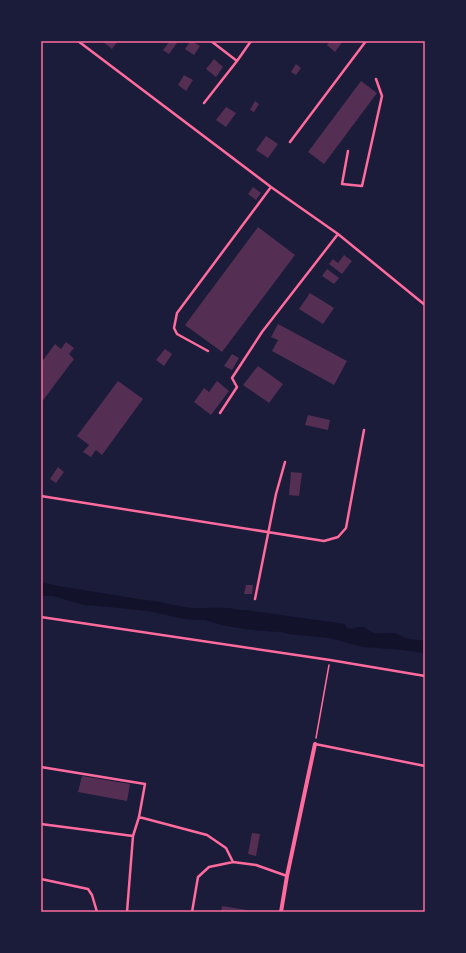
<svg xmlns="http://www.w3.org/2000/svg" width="466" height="953" font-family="Roboto,sans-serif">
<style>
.water{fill:#12122b}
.building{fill:#542f53}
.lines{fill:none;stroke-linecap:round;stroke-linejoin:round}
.path{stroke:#ff6b9d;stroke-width:1.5}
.service{stroke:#ff6b9d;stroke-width:2.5}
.minor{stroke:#ff6b9d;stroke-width:4}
.neatline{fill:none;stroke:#ff6b9d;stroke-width:1.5}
</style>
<rect width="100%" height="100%" fill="#1b1b3a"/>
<path class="water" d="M 41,582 L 58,586 L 145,600 C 160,601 175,606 191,608 C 202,609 213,607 225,608 C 232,608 238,611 246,610 L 345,624 L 346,627 C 352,631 355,627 361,627 C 366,627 370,632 375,633 C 381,634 388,633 394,633 C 399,634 402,637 406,638 C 412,640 419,640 425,640 L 425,653 L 393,649 L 363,647 L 329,638 L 288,634 L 281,632 L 251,630 L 221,625 L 205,620 L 193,620 L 184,619 L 148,611 L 110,607 L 84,605 L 53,596 L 41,596 Z"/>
<path class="building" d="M 102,41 L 118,41 L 112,49 Z
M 170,41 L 175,41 L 177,43 L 169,54 L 163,50 Z
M 190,41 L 192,41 L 200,46 L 194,55 L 185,49 Z
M 330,41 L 343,41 L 335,52 L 327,45 Z
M 214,59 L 223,67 L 216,77 L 206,69 Z
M 296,64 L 301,68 L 296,75 L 291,72 Z
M 184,75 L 193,80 L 186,91 L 178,85 Z
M 361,81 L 377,93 L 324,164 L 308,152 Z
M 255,101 L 259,104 L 254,112 L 250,110 Z
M 226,107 L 236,113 L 226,127 L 216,120 Z
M 266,136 L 278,144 L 268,158 L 256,150 Z
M 253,187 L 261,193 L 256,200 L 248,194 Z
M 258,227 L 295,255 L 222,352 L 185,325 Z
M 344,255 L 352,261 L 342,274 L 329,264 L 333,259 L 338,263 Z
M 327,269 L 339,278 L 334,284 L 322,276 Z
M 310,293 L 334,308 L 323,324 L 299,309 Z
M 278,324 L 347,361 L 334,385 L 272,351 L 278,340 L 271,337 Z
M 66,342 L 74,348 L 69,354 L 74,359 L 41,403 L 41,363 L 55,344 L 61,349 Z
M 165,349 L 172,354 L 164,366 L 156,360 Z
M 232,354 L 239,358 L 232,370 L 224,366 Z
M 258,366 L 283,384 L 269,403 L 243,385 Z
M 118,381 L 143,399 L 102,455 L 96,450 L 91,457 L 83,452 L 89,445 L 77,436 Z
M 217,381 L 229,391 L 211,415 L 194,402 L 204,388 L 209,392 Z
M 308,415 L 330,420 L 328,430 L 305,425 Z
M 58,467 L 64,472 L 56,483 L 50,479 Z
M 291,472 L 302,473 L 299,496 L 289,495 Z
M 246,585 L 253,585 L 252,594 L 244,594 Z
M 82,776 L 130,784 L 127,801 L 78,792 Z
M 252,833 L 260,834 L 256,856 L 248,854 Z
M 222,906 L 247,910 L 247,912 L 221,912 Z"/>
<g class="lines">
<path class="path" d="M 316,738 L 329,665"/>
<path class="service" d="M 78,41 L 271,187 L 338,234 L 425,305
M 211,41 L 237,61
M 204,103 L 237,61 L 251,41
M 290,142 L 366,41
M 348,151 L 342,184 L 362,186 L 382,96 L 376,79
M 208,351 L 177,334 L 174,328 L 177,313 L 271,187
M 220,413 L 237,387 L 232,378 L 262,332 L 338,234
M 41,496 L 324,541 L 338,537 L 346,528 L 364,430
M 255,599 L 276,494 L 285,462
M 41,617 L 330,660 L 425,676
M 315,744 L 425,766
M 41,767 L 145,784 L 139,817 L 133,836 L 127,912
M 139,817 L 207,835 L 226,848 L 233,862
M 41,824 L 133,836
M 41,879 L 88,889 L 92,895 L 97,912
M 192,912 L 198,877 L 209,867 L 233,862 L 256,865 L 287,876"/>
<path class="minor" d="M 281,912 L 287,876 L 315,744"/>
</g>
<rect width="466" height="953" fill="none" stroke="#1b1b3a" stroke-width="84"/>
<rect x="42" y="42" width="382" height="869" class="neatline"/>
</svg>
